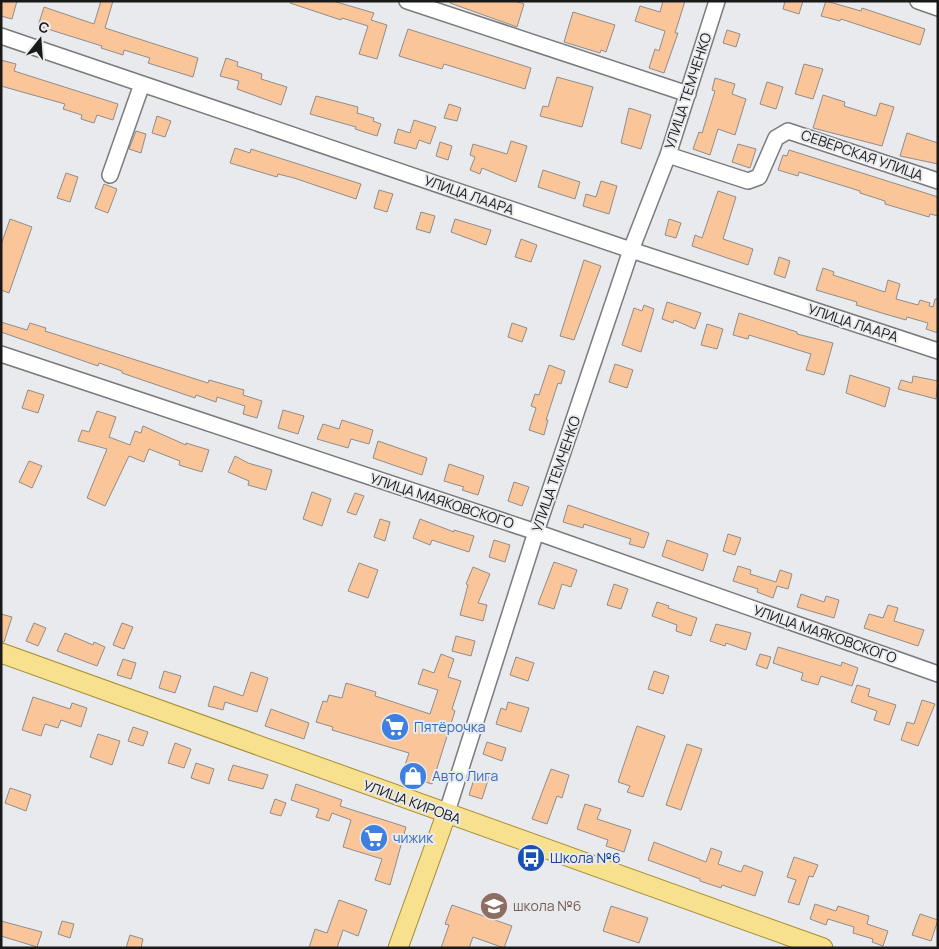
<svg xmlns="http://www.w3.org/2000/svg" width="939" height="949" font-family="Manrope,sans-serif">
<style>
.building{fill:#fbc59a;stroke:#908d8b}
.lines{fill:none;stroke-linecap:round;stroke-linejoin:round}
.minor-casing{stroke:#7b7b7e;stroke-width:18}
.major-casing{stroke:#a58d35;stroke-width:21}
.minor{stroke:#fff;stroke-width:15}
.major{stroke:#f7e08e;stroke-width:19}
.labels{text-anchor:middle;stroke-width:4;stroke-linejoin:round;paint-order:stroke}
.street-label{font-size:14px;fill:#19191a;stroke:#e9eaed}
.shop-label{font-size:14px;fill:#366cbe;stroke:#e9eaed;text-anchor:start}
.transit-label{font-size:14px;fill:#164399;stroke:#e9eaed;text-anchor:start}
.education-label{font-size:14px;fill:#785e54;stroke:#e9eaed;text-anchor:start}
</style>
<rect width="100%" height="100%" fill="#e9eaed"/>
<path class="building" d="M 1,1 L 17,1 L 12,19 L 1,16 Z
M 101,1 L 113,1 L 105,28 L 198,58 L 193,77 L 148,63 L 150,58 L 124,50 L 123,55 L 101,48 L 102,46 L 38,26 L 44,7 L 94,24 Z
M 290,1 L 333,1 L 374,13 L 371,20 L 387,25 L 377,59 L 359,54 L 368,26 L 342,18 L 341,20 L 290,3 Z
M 450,1 L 515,1 L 524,4 L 517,27 L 450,3 Z
M 663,1 L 685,1 L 675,33 L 678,33 L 664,73 L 649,68 L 655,49 L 659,51 L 665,31 L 635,21 L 640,6 L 660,12 Z
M 785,1 L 803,1 L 799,14 L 783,9 Z
M 826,1 L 861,11 L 862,8 L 925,29 L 920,45 L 841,19 L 840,21 L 821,16 Z
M 573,12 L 615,25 L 606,52 L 601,50 L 600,53 L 564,42 Z
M 408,29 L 531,68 L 525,89 L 444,64 L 442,69 L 399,56 Z
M 727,30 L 740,34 L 736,47 L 723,43 Z
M 226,58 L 238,62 L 237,66 L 262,74 L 261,79 L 287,87 L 281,105 L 237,89 L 239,81 L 220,76 Z
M 1,60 L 16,64 L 14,71 L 118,104 L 113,120 L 97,115 L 94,123 L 81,119 L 82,115 L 63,109 L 65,104 L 1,86 Z
M 804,64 L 823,69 L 813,99 L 795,94 Z
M 557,77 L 593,87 L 582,127 L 540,116 L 543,106 L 548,107 Z
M 715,78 L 735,84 L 732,94 L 746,99 L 735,135 L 718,129 L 710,155 L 693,149 L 699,132 L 702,133 L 715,91 L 712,90 Z
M 767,82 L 783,87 L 776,109 L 760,104 Z
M 823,95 L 845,102 L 844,106 L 876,116 L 880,103 L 894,107 L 882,146 L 813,128 Z
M 316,96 L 358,107 L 357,113 L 374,118 L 373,121 L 381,124 L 377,136 L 355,129 L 356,127 L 310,114 Z
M 449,104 L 461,108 L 457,121 L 444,118 Z
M 629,108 L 651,115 L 641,149 L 621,143 Z
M 157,116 L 171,121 L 165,137 L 152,133 Z
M 414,120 L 436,127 L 430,144 L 419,140 L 416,149 L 394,143 L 398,129 L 410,133 Z
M 136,131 L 146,134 L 141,153 L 129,149 Z
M 907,133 L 938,143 L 938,164 L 900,156 Z
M 511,141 L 527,146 L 516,182 L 482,168 L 480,174 L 470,170 L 475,157 L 470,155 L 473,144 L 507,154 Z
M 440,142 L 452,146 L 448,160 L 436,156 Z
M 738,144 L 756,149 L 750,168 L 732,162 Z
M 235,148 L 250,153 L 251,149 L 361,184 L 356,199 L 294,178 L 278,174 L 277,177 L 230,163 Z
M 789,150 L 938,197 L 938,216 L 930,214 L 929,217 L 885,204 L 885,201 L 860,193 L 860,191 L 799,172 L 798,176 L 778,170 L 783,155 L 787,156 Z
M 543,170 L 580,182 L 575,199 L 538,187 Z
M 66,173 L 78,177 L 70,202 L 57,198 Z
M 601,181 L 617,186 L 609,214 L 583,206 L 586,194 L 596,197 Z
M 104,184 L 117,189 L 108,213 L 95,208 Z
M 379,190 L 393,194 L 387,212 L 374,208 Z
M 718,191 L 736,197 L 723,239 L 753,249 L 748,265 L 692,246 L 695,235 L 702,238 Z
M 421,212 L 435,216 L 430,233 L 416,229 Z
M 10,219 L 32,227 L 9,293 L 1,290 L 1,245 Z
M 455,219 L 491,230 L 486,245 L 451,232 Z
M 669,219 L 681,223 L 676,238 L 665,235 Z
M 521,239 L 537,245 L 531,262 L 515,257 Z
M 779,257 L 790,261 L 785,278 L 774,274 Z
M 584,260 L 601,266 L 574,340 L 560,336 Z
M 823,268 L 834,272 L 833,275 L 885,292 L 888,280 L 900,284 L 896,299 L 918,305 L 920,300 L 930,303 L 929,306 L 933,307 L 935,299 L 938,299 L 938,333 L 926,329 L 928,323 L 907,317 L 906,320 L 885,314 L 856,305 L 857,302 L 816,290 Z
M 667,302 L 701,313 L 695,329 L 674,320 L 673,323 L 662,319 Z
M 644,305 L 654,309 L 641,352 L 622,345 L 634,308 L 642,311 Z
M 739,313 L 797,332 L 797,334 L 833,343 L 824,375 L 806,370 L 811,354 L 749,335 L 748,339 L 733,335 Z
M 1,322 L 27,330 L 30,323 L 46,328 L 45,331 L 208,383 L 209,380 L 244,390 L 243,395 L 262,401 L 257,418 L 243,414 L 245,406 L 217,397 L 216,402 L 196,395 L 195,398 L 122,373 L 122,371 L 99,363 L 98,366 L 1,332 Z
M 512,323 L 527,328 L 522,342 L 508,337 Z
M 707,324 L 723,329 L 717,349 L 701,345 Z
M 615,364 L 633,370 L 627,388 L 609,382 Z
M 549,365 L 565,371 L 561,384 L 558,383 L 546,420 L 548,420 L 544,435 L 529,430 L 536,408 L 531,406 L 535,394 L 539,395 Z
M 850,375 L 890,388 L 885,407 L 846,393 Z
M 913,376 L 938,381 L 936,399 L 898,389 L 901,380 L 912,383 Z
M 28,390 L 44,395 L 38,413 L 22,408 Z
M 283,410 L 304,416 L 298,434 L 278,428 Z
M 97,411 L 116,417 L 109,437 L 130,445 L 135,431 L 141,433 L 143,426 L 186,445 L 186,443 L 209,450 L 202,472 L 179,465 L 180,461 L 149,449 L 144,462 L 129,456 L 105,506 L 87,498 L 107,449 L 78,441 L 82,430 L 89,432 Z
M 342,420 L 373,430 L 369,444 L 351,439 L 348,448 L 317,439 L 323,424 L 339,429 Z
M 378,441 L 427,458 L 422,475 L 373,458 Z
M 235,456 L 248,463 L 272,470 L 266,490 L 248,485 L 249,481 L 228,472 Z
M 29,461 L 42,466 L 32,488 L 19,482 Z
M 449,464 L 484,476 L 478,495 L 462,490 L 464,487 L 444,481 Z
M 514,482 L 529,487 L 522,506 L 508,501 Z
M 312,492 L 331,499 L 322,526 L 303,519 Z
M 355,493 L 364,496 L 356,515 L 347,512 Z
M 568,505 L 649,533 L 644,548 L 629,544 L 631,539 L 584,524 L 583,528 L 563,522 Z
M 380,519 L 390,522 L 385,541 L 374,537 Z
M 420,519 L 454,532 L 454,530 L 474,536 L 469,552 L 432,540 L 430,545 L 413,538 Z
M 728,534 L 741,538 L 735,555 L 723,551 Z
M 494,540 L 510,545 L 505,562 L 489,557 Z
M 667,540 L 708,554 L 703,571 L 662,556 Z
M 554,562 L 577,570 L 571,587 L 562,584 L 554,609 L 538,604 Z
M 359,563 L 378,570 L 368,598 L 348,591 Z
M 738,566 L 751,570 L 750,574 L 776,582 L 780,570 L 792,574 L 788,589 L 777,586 L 773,598 L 757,592 L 758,589 L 733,581 Z
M 473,567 L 490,574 L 478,603 L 487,605 L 483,621 L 460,615 L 468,585 L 466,584 Z
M 614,584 L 628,589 L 621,609 L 607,605 Z
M 801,594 L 824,602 L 826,596 L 839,600 L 834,618 L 797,607 Z
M 657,602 L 669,606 L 668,608 L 697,618 L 691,636 L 676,631 L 677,625 L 652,616 Z
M 888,605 L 898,608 L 894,621 L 924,630 L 918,646 L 864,628 L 869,614 L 883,618 Z
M 1,614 L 12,617 L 4,642 L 1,642 Z
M 34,623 L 46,628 L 38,646 L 26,641 Z
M 122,623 L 133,627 L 124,649 L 113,645 Z
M 716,624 L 751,633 L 746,650 L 726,643 L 725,646 L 710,641 Z
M 65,633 L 93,645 L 94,642 L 105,647 L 97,666 L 57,651 Z
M 456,636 L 475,641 L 471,656 L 452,651 Z
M 778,647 L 841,666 L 842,662 L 858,668 L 852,686 L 821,676 L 818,685 L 801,680 L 803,673 L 773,663 Z
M 441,654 L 454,659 L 448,677 L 461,681 L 452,709 L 455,711 L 432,784 L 402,775 L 409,753 L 332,730 L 333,727 L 316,722 L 323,701 L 327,702 L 329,695 L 342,698 L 346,683 L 376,692 L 375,696 L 430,714 L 438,690 L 418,684 L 423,669 L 434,673 Z
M 760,654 L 771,657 L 767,669 L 756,665 Z
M 516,657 L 534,663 L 528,681 L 510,675 Z
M 123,659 L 136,663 L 131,679 L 117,675 Z
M 164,671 L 181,676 L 175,693 L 159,688 Z
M 654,671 L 669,676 L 663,694 L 648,689 Z
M 251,672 L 268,678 L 257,712 L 225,702 L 223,710 L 208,706 L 214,686 L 243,696 Z
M 857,685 L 870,689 L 868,696 L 896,705 L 889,725 L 874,720 L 877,711 L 851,702 Z
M 33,697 L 70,709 L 72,703 L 87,708 L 81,727 L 61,720 L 58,728 L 45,724 L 41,736 L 22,730 Z
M 922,700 L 935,704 L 918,746 L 901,740 L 907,722 L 914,724 Z
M 508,702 L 529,708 L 521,732 L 496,724 L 501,708 L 506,710 Z
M 271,709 L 309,723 L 304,739 L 265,726 Z
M 637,726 L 665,736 L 643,797 L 627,792 L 630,786 L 618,782 Z
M 133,727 L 148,732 L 143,746 L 128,741 Z
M 98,734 L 120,741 L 112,765 L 90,757 Z
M 487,742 L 506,748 L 502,761 L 483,754 Z
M 175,743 L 191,749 L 184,768 L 168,763 Z
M 687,744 L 702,749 L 681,810 L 666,805 Z
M 196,763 L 214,769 L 209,784 L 191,778 Z
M 233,765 L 268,775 L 263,789 L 228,780 Z
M 551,769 L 569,775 L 562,798 L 557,796 L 547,824 L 532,819 Z
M 476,773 L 489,777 L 482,799 L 469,795 Z
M 296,784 L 342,800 L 340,806 L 406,827 L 390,885 L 375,880 L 382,859 L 343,847 L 351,820 L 332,813 L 329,821 L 316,817 L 319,809 L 291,800 Z
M 10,788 L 31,795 L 26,811 L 5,803 Z
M 275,799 L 286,803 L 281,816 L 270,813 Z
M 585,804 L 601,809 L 597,819 L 631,830 L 624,852 L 606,846 L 608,840 L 577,829 Z
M 654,842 L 706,862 L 711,848 L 722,852 L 718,864 L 741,872 L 744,865 L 763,872 L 755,896 L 722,885 L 721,888 L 700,881 L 700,879 L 648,860 Z
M 794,857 L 818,865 L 813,877 L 809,876 L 799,905 L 788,902 L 796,880 L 787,877 Z
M 339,900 L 367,910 L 358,936 L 343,930 L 337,948 L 309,948 L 315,929 L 327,933 Z
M 815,904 L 836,911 L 838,906 L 869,916 L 867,924 L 888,931 L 883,946 L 872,942 L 873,939 L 853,933 L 854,927 L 828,919 L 826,925 L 810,919 Z
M 452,905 L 512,926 L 504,948 L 473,937 L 469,948 L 441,948 L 449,925 L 445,924 Z
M 611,906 L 648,918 L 639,943 L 603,931 Z
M 920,914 L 938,920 L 931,941 L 912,935 Z
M 1,921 L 42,932 L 37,947 L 1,936 Z
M 62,921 L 74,924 L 70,938 L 58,934 Z
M 130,935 L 143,939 L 141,948 L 126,948 Z"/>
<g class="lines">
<defs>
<path id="minor" d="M 407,1 L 688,94
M 918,1 L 938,8
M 1,36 L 631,250 L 938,351
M 668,155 L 748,181 L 759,177 L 776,138 L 788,131 L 938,181
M 110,175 L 142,84
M 1,354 L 536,532 L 938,674
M 446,815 L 536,532 L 631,250 L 668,155 L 717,1"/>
<path id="major" d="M 1,653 C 275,752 549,851 823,948
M 398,948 L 446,815"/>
</defs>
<use href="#minor" class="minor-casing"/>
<use href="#major" class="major-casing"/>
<use href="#minor" class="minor"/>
<use href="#major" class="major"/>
</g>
<defs>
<symbol id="supermarket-disc" viewBox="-11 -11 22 22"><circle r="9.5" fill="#3f7fe0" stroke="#e9eaed"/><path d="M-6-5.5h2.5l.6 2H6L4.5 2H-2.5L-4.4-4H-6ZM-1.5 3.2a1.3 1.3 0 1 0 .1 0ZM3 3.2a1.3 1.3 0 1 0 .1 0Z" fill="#fff"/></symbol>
<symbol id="shop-disc" viewBox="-11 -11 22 22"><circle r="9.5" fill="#3f7fe0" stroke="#e9eaed"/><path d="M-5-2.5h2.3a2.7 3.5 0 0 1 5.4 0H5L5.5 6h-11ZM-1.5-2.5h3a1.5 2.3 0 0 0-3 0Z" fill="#fff"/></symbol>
<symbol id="bus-disc" viewBox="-11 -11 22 22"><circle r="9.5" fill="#1a4fb4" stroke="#e9eaed"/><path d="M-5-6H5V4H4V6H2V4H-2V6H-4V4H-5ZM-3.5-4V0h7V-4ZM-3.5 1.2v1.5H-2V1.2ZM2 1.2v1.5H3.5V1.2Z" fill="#fff"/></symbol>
<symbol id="school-disc" viewBox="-11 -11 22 22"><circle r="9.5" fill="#8d6e63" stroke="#e9eaed"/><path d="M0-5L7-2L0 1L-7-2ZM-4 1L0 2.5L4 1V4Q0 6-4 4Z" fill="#fff"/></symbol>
</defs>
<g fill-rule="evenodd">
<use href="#supermarket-disc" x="379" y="711" width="32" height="32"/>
<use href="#shop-disc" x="397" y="760" width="32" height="32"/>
<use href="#supermarket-disc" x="358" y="822" width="32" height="32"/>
<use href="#bus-disc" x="515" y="842" width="32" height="32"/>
<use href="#school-disc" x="478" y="890" width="32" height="32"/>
</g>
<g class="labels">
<g class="street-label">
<text transform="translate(688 91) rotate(-72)" y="5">УЛИЦА ТЕМЧЕНКО</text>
<text transform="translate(862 155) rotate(19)" y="5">СЕВЕРСКАЯ УЛИЦА</text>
<text transform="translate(469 195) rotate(19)" y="5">УЛИЦА ЛААРА</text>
<text transform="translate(853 323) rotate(18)" y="5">УЛИЦА ЛААРА</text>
<text transform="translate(556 474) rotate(-71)" y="5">УЛИЦА ТЕМЧЕНКО</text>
<text transform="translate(442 501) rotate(18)" y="5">УЛИЦА МАЯКОВСКОГО</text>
<text transform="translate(825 634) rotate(19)" y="5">УЛИЦА МАЯКОВСКОГО</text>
<text transform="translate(412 802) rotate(20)" y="5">УЛИЦА КИРОВА</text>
</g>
<g class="shop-label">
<text x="414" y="732">Пятёрочка</text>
<text x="432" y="781">Авто Лига</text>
<text x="393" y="843">чижик</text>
</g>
<g class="transit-label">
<text x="550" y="863">Школа №6</text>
</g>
<g class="education-label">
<text x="513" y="911">школа №6</text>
</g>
</g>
<rect width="939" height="949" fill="none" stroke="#19191a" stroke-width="5"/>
<g transform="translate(40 40) rotate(17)" stroke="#e9eaed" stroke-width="4" paint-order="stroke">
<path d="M0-4L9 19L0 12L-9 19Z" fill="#19191a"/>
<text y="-8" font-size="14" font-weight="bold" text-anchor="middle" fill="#19191a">С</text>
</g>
</svg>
